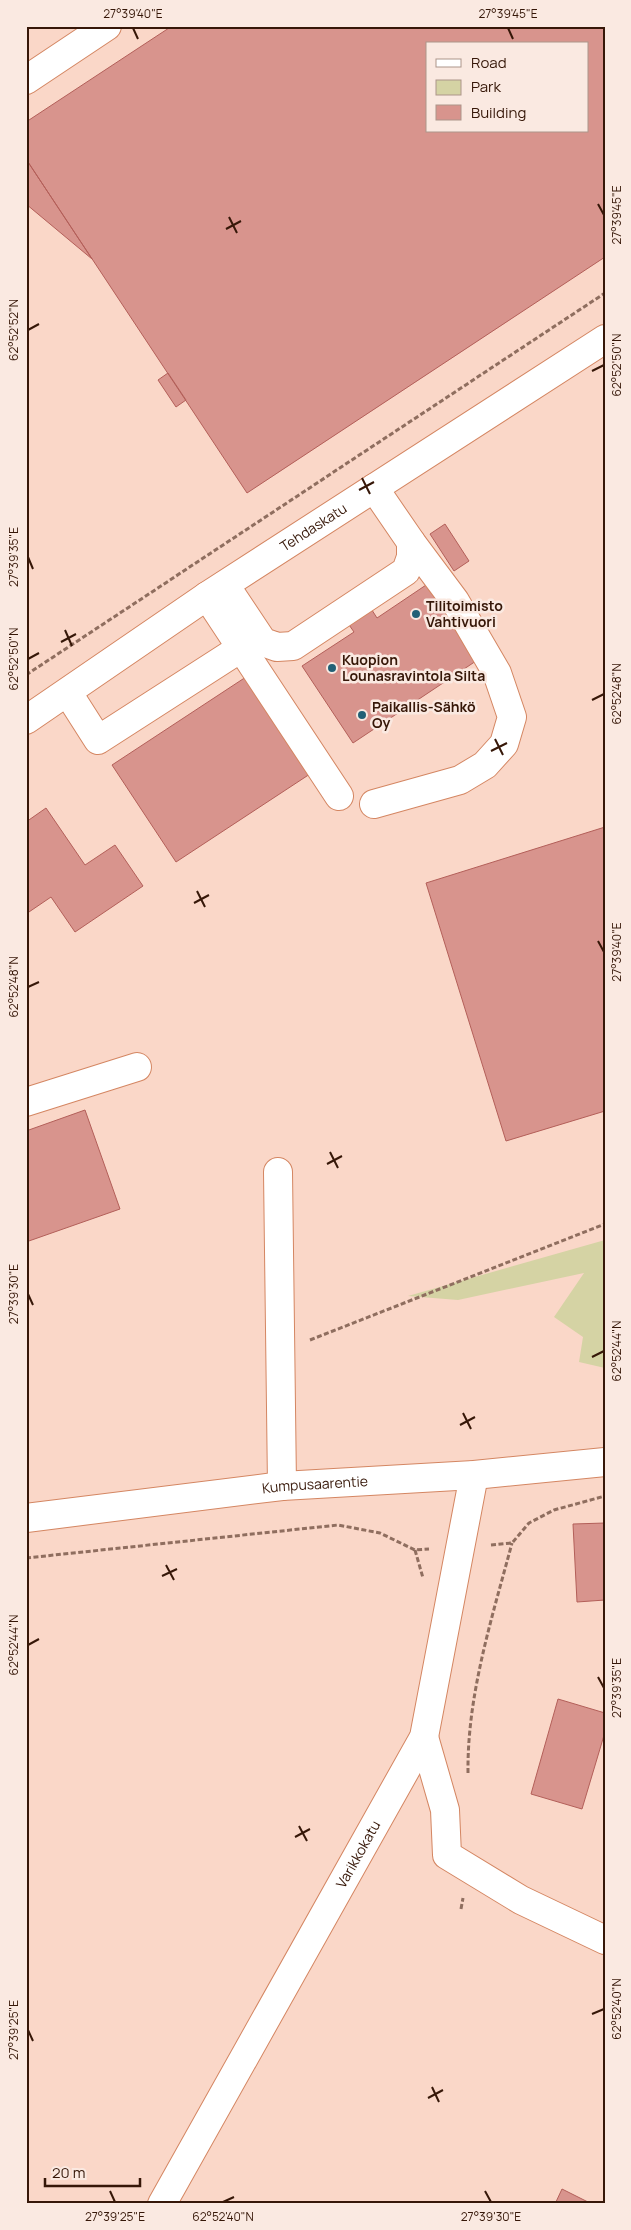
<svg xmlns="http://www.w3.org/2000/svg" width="631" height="2230" font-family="Manrope,sans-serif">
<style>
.green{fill:#d5d3a4}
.building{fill:#d8948d;stroke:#b35f59;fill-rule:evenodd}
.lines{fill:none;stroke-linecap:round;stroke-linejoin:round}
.minor-casing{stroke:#d48662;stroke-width:30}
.path{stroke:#8f6e5f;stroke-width:3;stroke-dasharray:5 2.5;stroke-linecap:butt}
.minor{stroke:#fff;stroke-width:28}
.ticks{fill:none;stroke:#361708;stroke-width:2}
.poi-dot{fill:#226076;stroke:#fae9e1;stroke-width:2}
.labels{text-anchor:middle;stroke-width:5;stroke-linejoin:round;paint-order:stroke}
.street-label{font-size:14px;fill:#361708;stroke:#fae9e1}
.poi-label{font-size:14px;font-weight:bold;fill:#361708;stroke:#fae9e1;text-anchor:start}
.neatline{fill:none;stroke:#361708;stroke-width:2}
.ticks-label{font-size:12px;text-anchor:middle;fill:#361708}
</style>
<rect width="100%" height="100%" fill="#fad7c8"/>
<path class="green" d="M 605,1240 L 605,1368 L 579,1362 L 583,1337 L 554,1317 L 584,1273 L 458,1300 L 408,1296 Z"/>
<path class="building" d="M 172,26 L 605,26 L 605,257 L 247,493 L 26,159 L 26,122 ZM 427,44 L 587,44 L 587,131 L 427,131 Z
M 26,159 L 92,259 L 26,204 Z
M 168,373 L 186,400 L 176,407 L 158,380 Z
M 445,524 L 469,561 L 454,571 L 430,534 Z
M 432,581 L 482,657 L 353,743 L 302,666 L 354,632 L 347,622 L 370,607 L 377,618 Z
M 249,675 L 313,772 L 176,862 L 112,765 Z
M 46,808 L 85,865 L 115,845 L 143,886 L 75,932 L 51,897 L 26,914 L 26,822 Z
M 605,827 L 605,1111 L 506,1141 L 426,883 Z
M 85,1110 L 120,1209 L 26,1242 L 26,1131 Z
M 605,1523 L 605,1600 L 577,1602 L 573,1524 Z
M 558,1699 L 605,1713 L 605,1732 L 582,1809 L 531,1794 Z
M 562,2189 L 592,2204 L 555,2204 Z"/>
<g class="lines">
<defs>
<g id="minor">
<path d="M 26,80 L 107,26"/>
<path d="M 225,585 L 263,642 L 277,647 L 293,646 L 406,571 L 411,557 L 411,542 L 374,488"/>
<path d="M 207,596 L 339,796"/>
<path d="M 68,693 L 98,740 L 241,648"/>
<path id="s1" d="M 26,720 L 207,596 L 605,339"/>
<path d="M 374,804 L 460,780 L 485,765 L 504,744 L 512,717 L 497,673 L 455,601 L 411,542"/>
<path d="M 26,1102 L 137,1067"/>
<path d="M 278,1172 L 282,1486"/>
<path id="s2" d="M 26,1518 L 282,1486 L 474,1475 L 605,1462"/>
<path d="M 424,1737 L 445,1810 L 447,1855 L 521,1900 L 605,1940"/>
<path id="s3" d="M 162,2204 L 424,1737 L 474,1475"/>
</g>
</defs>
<use href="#minor" class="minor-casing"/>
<path class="path" d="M 26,675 L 605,293
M 310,1340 L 605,1224
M 491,1545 L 512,1543 L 529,1523 L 554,1510 L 605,1496
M 415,1550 L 423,1578
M 26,1558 L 338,1525 L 380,1533 L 415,1550 L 429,1549
M 468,1773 C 467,1695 492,1618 512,1543
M 461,1909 L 463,1898"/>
<use href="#minor" class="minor"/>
</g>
<path class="ticks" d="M 133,28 L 138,39M 508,28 L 513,39M 598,204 L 604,215M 229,217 L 237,233M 226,229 L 241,221M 28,330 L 39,324M 592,371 L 604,365M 362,478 L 370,494M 359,490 L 374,482M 28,557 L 33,569M 65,630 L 72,646M 61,642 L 76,634M 28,659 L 39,653M 592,700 L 604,694M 495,739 L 503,755M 491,751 L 507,743M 197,891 L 205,907M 194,903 L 209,895M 598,941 L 604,952M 28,987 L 39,982M 330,1152 L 338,1168M 327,1164 L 342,1156M 28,1294 L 33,1305M 592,1357 L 604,1351M 463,1413 L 471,1429M 460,1425 L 475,1417M 166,1565 L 174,1580M 162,1576 L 177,1569M 28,1645 L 39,1639M 598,1677 L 604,1688M 299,1826 L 307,1841M 295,1837 L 310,1829M 592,2014 L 604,2009M 28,2030 L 33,2041M 432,2087 L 439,2102M 428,2098 L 443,2090M 110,2191 L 115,2202M 485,2191 L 491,2202M 223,2202 L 234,2197"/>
<g class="poi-dot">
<circle cx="416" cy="614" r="5"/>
<circle cx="332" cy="668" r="5"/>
<circle cx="362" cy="715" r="5"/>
</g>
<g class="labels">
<g class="street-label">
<text dy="5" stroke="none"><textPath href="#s1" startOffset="346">Tehdaskatu</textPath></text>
<text dy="5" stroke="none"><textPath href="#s2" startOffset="291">Kumpusaarentie</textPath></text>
<text dy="5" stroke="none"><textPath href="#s3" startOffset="401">Varikkokatu</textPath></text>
</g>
<g class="poi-label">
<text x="426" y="611">Tilitoimisto<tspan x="426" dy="16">Vahtivuori</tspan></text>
<text x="342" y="665">Kuopion<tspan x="342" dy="16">Lounasravintola Silta</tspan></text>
<text x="372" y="712">Paikallis-Sähkö<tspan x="372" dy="16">Oy</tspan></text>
</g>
</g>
<rect width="631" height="2230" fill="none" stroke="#fae9e1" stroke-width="55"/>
<rect x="426" y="42" width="162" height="90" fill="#fae9e1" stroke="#ac958a"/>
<rect x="436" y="59" width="25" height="8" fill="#ffffff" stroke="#ac958a"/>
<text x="471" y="68" font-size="15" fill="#361708">Road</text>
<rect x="436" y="80" width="25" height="15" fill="#d5d3a4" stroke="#ac958a"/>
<text x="471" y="92" font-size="15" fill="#361708">Park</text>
<rect x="436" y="105" width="25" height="15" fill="#d8948d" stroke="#ac958a"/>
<text x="471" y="118" font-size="15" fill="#361708">Building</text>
<path d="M45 2178v8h95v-8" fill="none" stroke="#361708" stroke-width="2.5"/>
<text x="52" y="2178" font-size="15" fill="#361708" stroke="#fae9e1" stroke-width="4" paint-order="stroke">20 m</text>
<rect x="28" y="28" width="576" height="2174" class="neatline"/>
<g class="ticks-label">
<text x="133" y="18">27°39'40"E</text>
<text x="508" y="18">27°39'45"E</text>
<text transform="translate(617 215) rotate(-90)" y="4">27°39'45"E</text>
<text transform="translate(14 330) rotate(-90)" y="4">62°52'52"N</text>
<text transform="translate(617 365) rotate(-90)" y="4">62°52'50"N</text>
<text transform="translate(14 557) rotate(-90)" y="4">27°39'35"E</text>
<text transform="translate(14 659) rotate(-90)" y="4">62°52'50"N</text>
<text transform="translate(617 694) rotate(-90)" y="4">62°52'48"N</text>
<text transform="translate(617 952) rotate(-90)" y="4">27°39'40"E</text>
<text transform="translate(14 987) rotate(-90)" y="4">62°52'48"N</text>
<text transform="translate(14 1294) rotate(-90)" y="4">27°39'30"E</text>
<text transform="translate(617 1351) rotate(-90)" y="4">62°52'44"N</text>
<text transform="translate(14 1645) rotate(-90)" y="4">62°52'44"N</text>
<text transform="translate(617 1688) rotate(-90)" y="4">27°39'35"E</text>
<text transform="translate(617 2009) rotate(-90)" y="4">62°52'40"N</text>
<text transform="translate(14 2030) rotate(-90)" y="4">27°39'25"E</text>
<text x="115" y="2221">27°39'25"E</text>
<text x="223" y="2221">62°52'40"N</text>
<text x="491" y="2221">27°39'30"E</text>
</g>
</svg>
